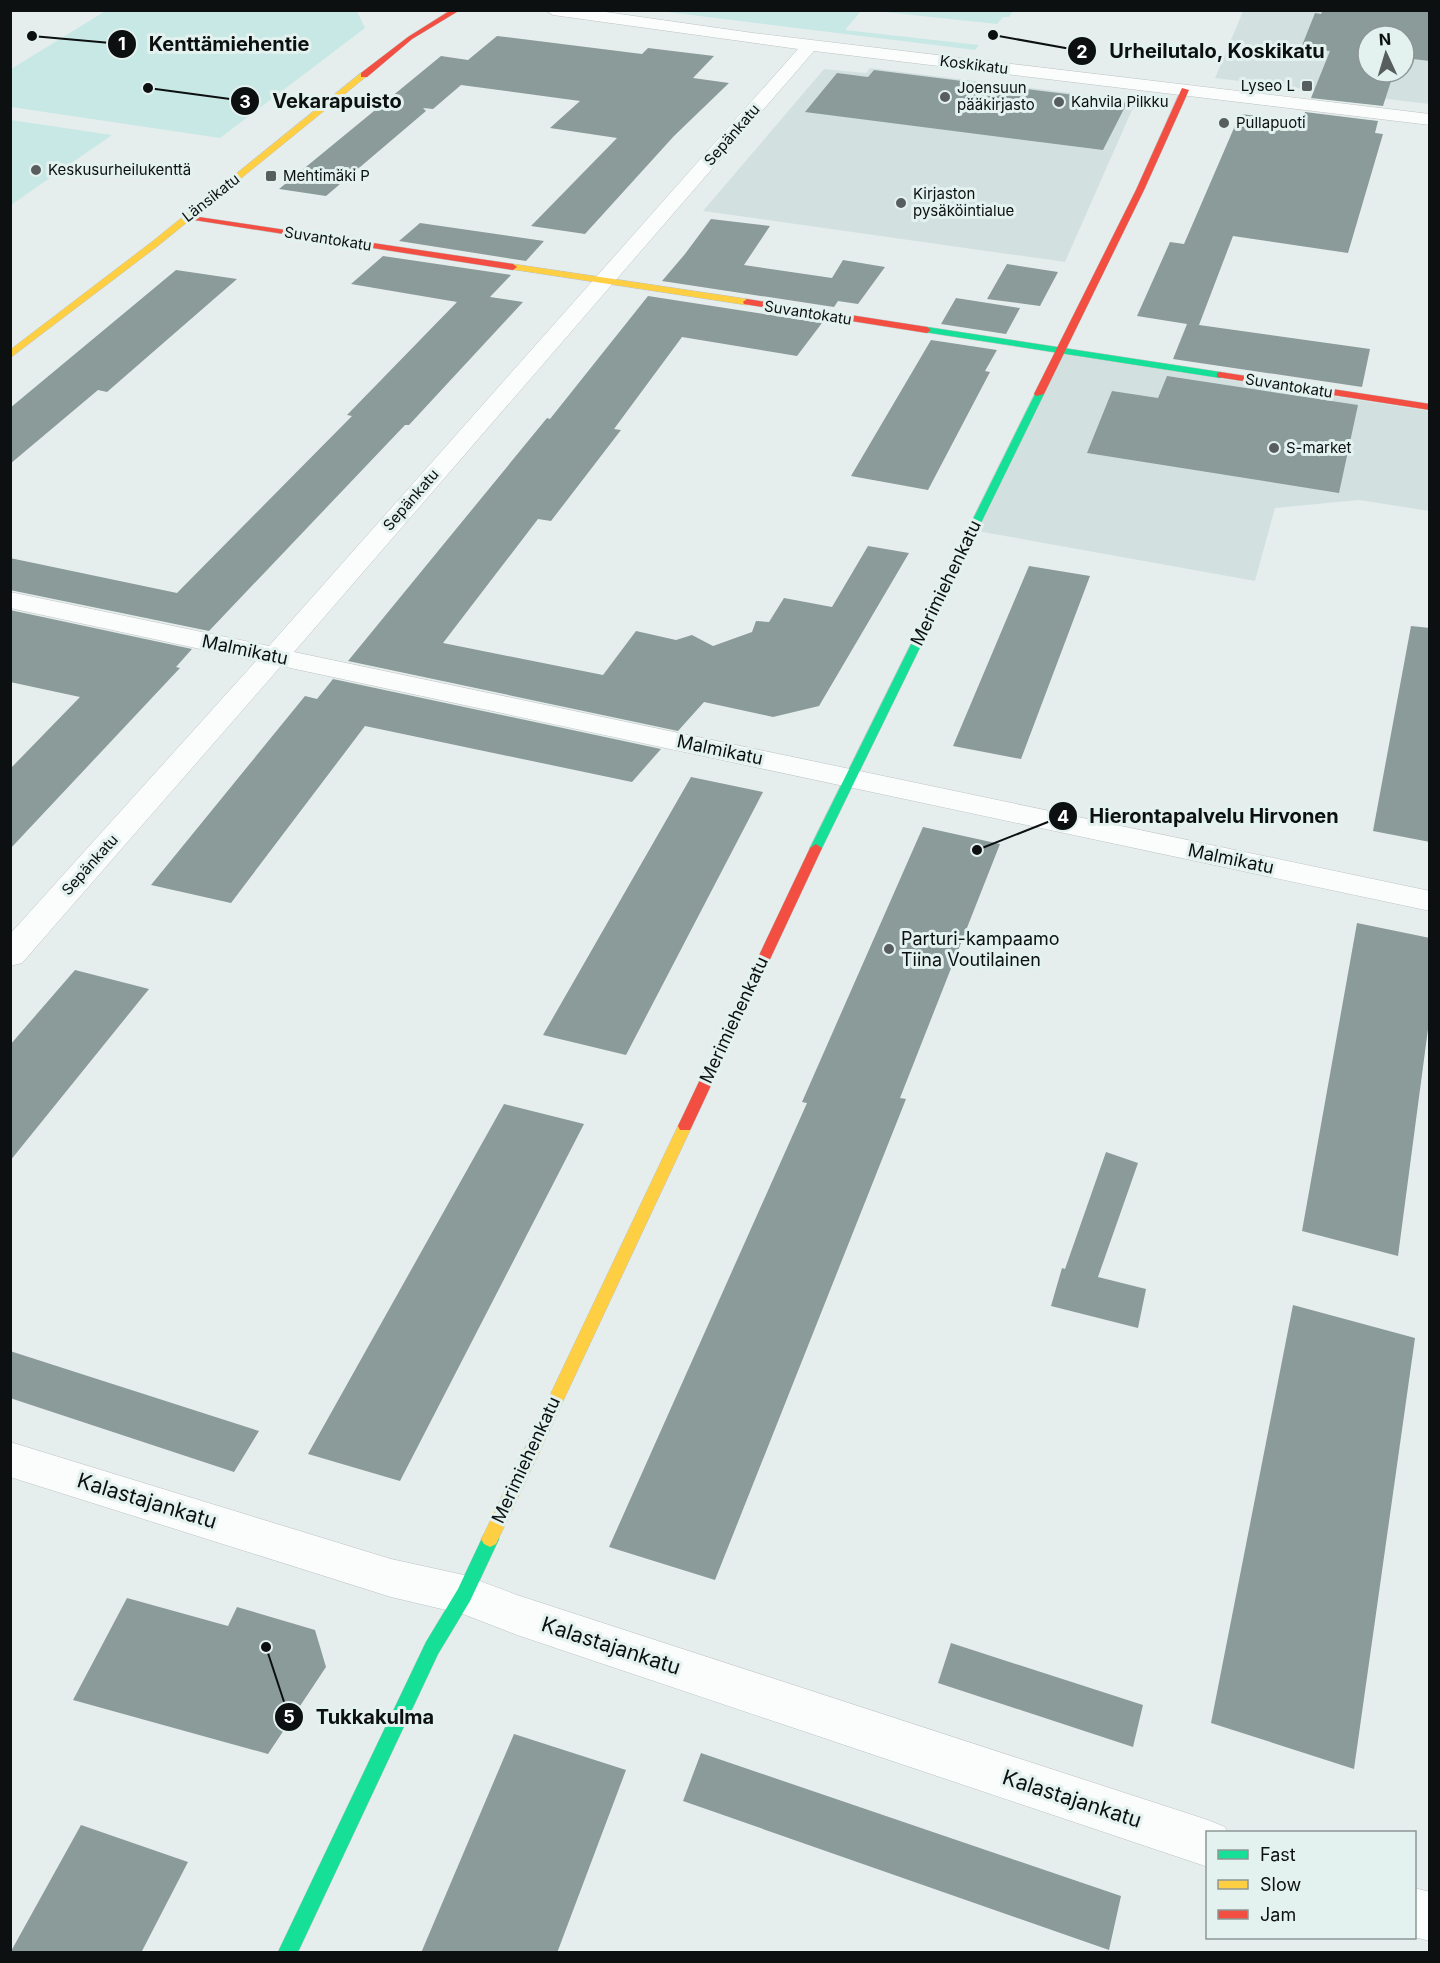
<svg xmlns="http://www.w3.org/2000/svg" width="1440" height="1963" font-family="Inter,sans-serif">
<style>
.built{fill:#d2e1df;fill-rule:evenodd}
.green{fill:#c8e8e5}
.building{fill:#8a9b99}
.lines{fill:none;stroke-linecap:round;stroke-linejoin:round}
.street-casing{stroke:#bcc2c1;stroke-width:1}
.fast-casing{stroke:#bcc2c1;stroke-width:1}
.slow-casing{stroke:#bcc2c1;stroke-width:1}
.jam-casing{stroke:#bcc2c1;stroke-width:1}
.street{fill:#fbfcfc;fill-rule:evenodd}
.fast{fill:#16e098;fill-rule:evenodd}
.slow{fill:#ffcf43;fill-rule:evenodd}
.jam{fill:#f24e42;fill-rule:evenodd}
.poi-dot{fill:#585e5d;stroke:#e3f1ef;stroke-width:2}
.labels{text-anchor:middle;stroke-width:6;stroke-linejoin:round;paint-order:stroke}
.far-street-label{font-size:15px;fill:#0c1010;stroke:#e3f1ef}
.far-poi-label{font-size:15px;fill:#0c1010;stroke:#e3f1ef;text-anchor:start}
.street-label{font-size:18px;fill:#0c1010;stroke:#e3f1ef}
.poi-label{font-size:18px;fill:#0c1010;stroke:#e3f1ef;text-anchor:start}
.near-street-label{font-size:21px;fill:#0c1010;stroke:#e3f1ef}
.leader{fill:none;stroke:#0c1010;stroke-width:2}
.callout-dot{fill:#0c1010;stroke:#e3f1ef;stroke-width:2}
.mark-label{font-size:18px;text-anchor:middle;font-weight:bold;fill:#fff}
.callout-label{font-size:20px;text-anchor:middle;font-weight:bold;fill:#0c1010;stroke:#e3f1ef;stroke-width:6;stroke-linejoin:round;paint-order:stroke}
</style>
<rect width="100%" height="100%" fill="#e6eeed"/>
<path class="built" d="M 1243,11 L 1429,11 L 1429,104 L 1215,78 ZM 1368,36 L 1404,36 L 1404,72 L 1368,72 Z
M 870,68 L 1136,101 L 1065,262 L 703,211 L 824,69 L 866,73 Z
M 1062,354 L 1429,411 L 1429,511 L 1359,500 L 1275,508 L 1255,581 L 977,531 Z"/>
<path class="green" d="M 107,10 L 357,11 L 365,28 L 220,138 L 11,107 L 11,69 Z
M 659,11 L 861,11 L 845,30 L 979,45 L 975,50 Z
M 875,11 L 1013,11 L 1009,17 L 1003,17 L 997,24 Z
M 11,120 L 112,135 L 11,205 Z"/>
<path class="building" d="M 1323,10 L 1430,10 L 1430,61 L 1404,58 L 1404,36 L 1368,36 L 1368,72 L 1394,72 L 1383,106 L 1311,98 L 1330,51 L 1301,48 L 1315,13 L 1321,14 Z
M 497,36 L 642,54 L 648,48 L 714,56 L 693,78 L 729,83 L 674,136 L 585,234 L 531,226 L 617,138 L 550,128 L 580,101 L 461,85 L 433,109 L 423,108 L 426,111 L 326,196 L 279,189 L 441,56 L 468,60 Z
M 874,70 L 1091,97 L 1090,99 L 1127,103 L 1103,150 L 805,112 L 837,73 L 868,77 Z
M 1305,112 L 1378,121 L 1375,133 L 1383,134 L 1348,253 L 1233,236 L 1199,325 L 1370,349 L 1362,387 L 1173,359 L 1187,324 L 1137,316 L 1170,242 L 1184,244 L 1240,114 L 1302,121 Z
M 711,219 L 770,226 L 744,265 L 832,278 L 843,260 L 885,267 L 858,304 L 838,301 L 834,307 L 662,281 L 685,254 Z
M 420,223 L 544,241 L 526,261 L 399,241 Z
M 383,256 L 511,275 L 490,297 L 523,302 L 409,425 L 405,425 L 209,631 L 10,590 L 10,558 L 177,593 L 352,416 L 347,415 L 457,302 L 351,284 Z
M 1007,264 L 1058,272 L 1040,306 L 987,299 Z
M 176,270 L 237,279 L 107,392 L 98,390 L 10,464 L 10,408 Z
M 648,296 L 822,323 L 797,356 L 682,337 L 614,429 L 621,430 L 551,521 L 538,519 L 443,643 L 603,675 L 636,631 L 676,640 L 692,635 L 713,646 L 752,632 L 756,621 L 769,622 L 784,598 L 832,607 L 868,546 L 909,553 L 819,706 L 773,717 L 704,702 L 678,731 L 348,661 L 547,418 L 550,419 Z
M 956,298 L 1020,308 L 1006,334 L 941,324 Z
M 931,340 L 997,350 L 985,371 L 990,372 L 928,490 L 851,476 Z
M 1167,376 L 1358,405 L 1339,493 L 1087,453 L 1112,391 L 1158,398 Z
M 1029,566 L 1090,576 L 1021,759 L 953,746 Z
M 10,610 L 192,649 L 176,667 L 180,668 L 10,849 L 10,769 L 80,697 L 10,682 Z
M 1411,626 L 1430,628 L 1430,842 L 1373,831 Z
M 333,679 L 661,749 L 632,782 L 365,726 L 231,903 L 151,885 L 305,696 L 317,699 Z
M 691,777 L 763,792 L 626,1055 L 543,1035 Z
M 923,827 L 1000,844 L 900,1098 L 906,1099 L 715,1580 L 609,1547 L 807,1103 L 802,1102 Z
M 1357,923 L 1430,938 L 1430,1014 L 1398,1256 L 1302,1231 Z
M 75,970 L 149,989 L 10,1161 L 10,1045 Z
M 504,1104 L 584,1124 L 400,1481 L 308,1454 Z
M 1106,1152 L 1138,1163 L 1098,1277 L 1146,1289 L 1138,1328 L 1051,1306 L 1062,1268 L 1065,1269 Z
M 1293,1305 L 1415,1338 L 1354,1769 L 1211,1723 Z
M 10,1351 L 94,1378 L 259,1431 L 234,1472 L 10,1398 Z
M 127,1598 L 228,1626 L 237,1607 L 315,1630 L 326,1667 L 268,1754 L 73,1700 Z
M 951,1643 L 1143,1705 L 1133,1747 L 938,1683 Z
M 514,1734 L 626,1770 L 557,1953 L 421,1953 Z
M 701,1753 L 1121,1896 L 1109,1950 L 683,1801 Z
M 81,1825 L 188,1862 L 141,1953 L 10,1953 Z"/>
<g class="lines">
<defs>
<path id="street" d="M 545,10 L 592,10 L 753,33 L 1430,114 L 1430,125 L 814,51 L 294,652 L 1430,891 L 1430,911 L 281,666 L 22,963 L 10,966 L 10,934 L 256,661 L 10,608 L 10,592 L 269,646 L 798,49 L 553,15 Z
M 10,1442 L 391,1559 L 464,1575 L 517,1595 L 1208,1820 L 1225,1827 L 1227,1832 L 1208,1832 L 1208,1867 L 517,1635 L 463,1614 L 391,1597 L 10,1477 Z
M 1414,1888 L 1430,1892 L 1430,1941 L 1414,1937 Z"/>
<path id="fast" d="M 927,327 L 1220,372 L 1225,375 L 1220,378 L 924,332 L 924,328 Z
M 1036,392 L 1044,394 L 822,848 L 820,851 L 812,851 L 810,848 Z
M 490,1531 L 496,1534 L 499,1539 L 470,1601 L 438,1654 L 298,1952 L 278,1952 L 426,1642 L 458,1589 L 484,1534 Z"/>
<path id="slow" d="M 361,73 L 368,75 L 159,245 L 10,358 L 10,350 L 153,241 Z
M 513,264 L 747,299 L 751,302 L 747,305 L 510,269 L 510,265 Z
M 685,1121 L 690,1122 L 692,1126 L 496,1544 L 490,1547 L 484,1544 L 481,1539 L 484,1534 L 678,1126 L 680,1122 Z"/>
<path id="jam" d="M 451,10 L 460,10 L 412,39 L 367,77 L 361,77 L 361,73 L 408,37 Z
M 1182,88 L 1189,90 L 1144,190 L 1044,394 L 1036,396 L 1034,394 L 1136,190 Z
M 185,215 L 513,264 L 517,267 L 513,270 L 188,219 L 184,217 Z
M 747,299 L 927,327 L 931,330 L 927,333 L 744,304 L 743,302 Z
M 1220,372 L 1430,404 L 1430,410 L 1217,377 L 1217,373 Z
M 816,844 L 822,848 L 692,1126 L 690,1130 L 680,1130 L 678,1126 L 810,848 Z"/>
</defs>
<use href="#street" class="street-casing"/>
<use href="#fast" class="fast-casing"/>
<use href="#slow" class="slow-casing"/>
<use href="#jam" class="jam-casing"/>
<use href="#street" class="street"/>
<use href="#fast" class="fast"/>
<use href="#slow" class="slow"/>
<use href="#jam" class="jam"/>
</g>
<g class="poi-dot">
<rect x="1301" y="80" width="12" height="12" rx="3"/>
<circle cx="945" cy="97" r="6"/>
<circle cx="1059" cy="102" r="6"/>
<circle cx="1224" cy="123" r="6"/>
<circle cx="36" cy="170" r="6"/>
<rect x="265" y="170" width="12" height="12" rx="3"/>
<circle cx="901" cy="203" r="6"/>
<circle cx="1274" cy="448" r="6"/>
<circle cx="889" cy="949" r="6"/>
</g>
<g class="labels">
<g class="far-street-label">
<text transform="translate(974 65) rotate(7)" y="5">Koskikatu</text>
<text transform="translate(732 135) rotate(-49)" y="5">Sepänkatu</text>
<text transform="translate(211 198) rotate(-38)" y="5">Länsikatu</text>
<text transform="translate(328 239) rotate(9)" y="5">Suvantokatu</text>
<text transform="translate(808 313) rotate(9)" y="5">Suvantokatu</text>
<text transform="translate(1289 386) rotate(9)" y="5">Suvantokatu</text>
<text transform="translate(411 500) rotate(-49)" y="5">Sepänkatu</text>
<text transform="translate(90 865) rotate(-48)" y="5">Sepänkatu</text>
</g>
<g class="far-poi-label">
<text x="1295" y="91" text-anchor="end">Lyseo L</text>
<text x="957" y="93">Joensuun<tspan x="957" dy="17">pääkirjasto</tspan></text>
<text x="1071" y="107">Kahvila Pilkku</text>
<text x="1236" y="128">Pullapuoti</text>
<text x="48" y="175">Keskusurheilukenttä</text>
<text x="283" y="181">Mehtimäki P</text>
<text x="913" y="199">Kirjaston<tspan x="913" dy="17">pysäköintialue</tspan></text>
<text x="1286" y="453">S-market</text>
</g>
<g class="street-label">
<text transform="translate(946 583) rotate(-64)" y="6">Merimiehenkatu</text>
<text transform="translate(245 650) rotate(12)" y="6">Malmikatu</text>
<text transform="translate(720 750) rotate(12)" y="6">Malmikatu</text>
<text transform="translate(1231 859) rotate(12)" y="6">Malmikatu</text>
<text transform="translate(734 1020) rotate(-65)" y="6">Merimiehenkatu</text>
<text transform="translate(526 1460) rotate(-65)" y="6">Merimiehenkatu</text>
</g>
<g class="poi-label">
<text x="901" y="945">Parturi-kampaamo<tspan x="901" dy="21">Tiina Voutilainen</tspan></text>
</g>
<g class="near-street-label">
<text transform="translate(147 1501) rotate(17)" y="7">Kalastajankatu</text>
<text transform="translate(611 1646) rotate(18)" y="7">Kalastajankatu</text>
<text transform="translate(1072 1799) rotate(18)" y="7">Kalastajankatu</text>
</g>
</g>
<path class="leader" d="M32 36L122 44M993 35L1082 51M148 88L245 101M977 850L1063 816M266 1647L289 1717"/>
<g class="callout-dot">
<circle cx="32" cy="36" r="6"/>
<circle cx="993" cy="35" r="6"/>
<circle cx="148" cy="88" r="6"/>
<circle cx="977" cy="850" r="6"/>
<circle cx="266" cy="1647" r="6"/>
<circle cx="122" cy="44" r="15"/>
<circle cx="1082" cy="51" r="15"/>
<circle cx="245" cy="101" r="15"/>
<circle cx="1063" cy="816" r="15"/>
<circle cx="289" cy="1717" r="15"/>
</g>
<g class="mark-label">
<text x="122" y="50">1</text>
<text x="1082" y="58">2</text>
<text x="245" y="108">3</text>
<text x="1063" y="823">4</text>
<text x="289" y="1723">5</text>
</g>
<g class="callout-label">
<text x="229" y="51">Kenttämiehentie</text>
<text x="1217" y="58">Urheilutalo, Koskikatu</text>
<text x="337" y="108">Vekarapuisto</text>
<text x="1214" y="823">Hierontapalvelu Hirvonen</text>
<text x="375" y="1724">Tukkakulma</text>
</g>
<rect width="1440" height="1963" fill="none" stroke="#0c1010" stroke-width="24"/>
<rect x="1206" y="1831" width="210" height="108" fill="#e3f1ef" stroke="#8d9796" stroke-width="1.5"/>
<rect x="1218" y="1850" width="30" height="9" fill="#16e098" stroke="#8d9796" stroke-width="1.5"/>
<text x="1260" y="1861" font-size="18" fill="#0c1010">Fast</text>
<rect x="1218" y="1880" width="30" height="9" fill="#ffcf43" stroke="#8d9796" stroke-width="1.5"/>
<text x="1260" y="1891" font-size="18" fill="#0c1010">Slow</text>
<rect x="1218" y="1910" width="30" height="9" fill="#f24e42" stroke="#8d9796" stroke-width="1.5"/>
<text x="1260" y="1921" font-size="18" fill="#0c1010">Jam</text>
<g transform="translate(1386 54) rotate(356)"><circle r="28" fill="#e3f1ef" stroke="#8d9796" stroke-width="1.5"/>
<path d="M0-4.5L10 22L0 15L-10 22Z" fill="#585e5d"/>
<text y="-9" font-size="16" font-weight="bold" text-anchor="middle" fill="#0c1010">N</text>
</g>
</svg>
